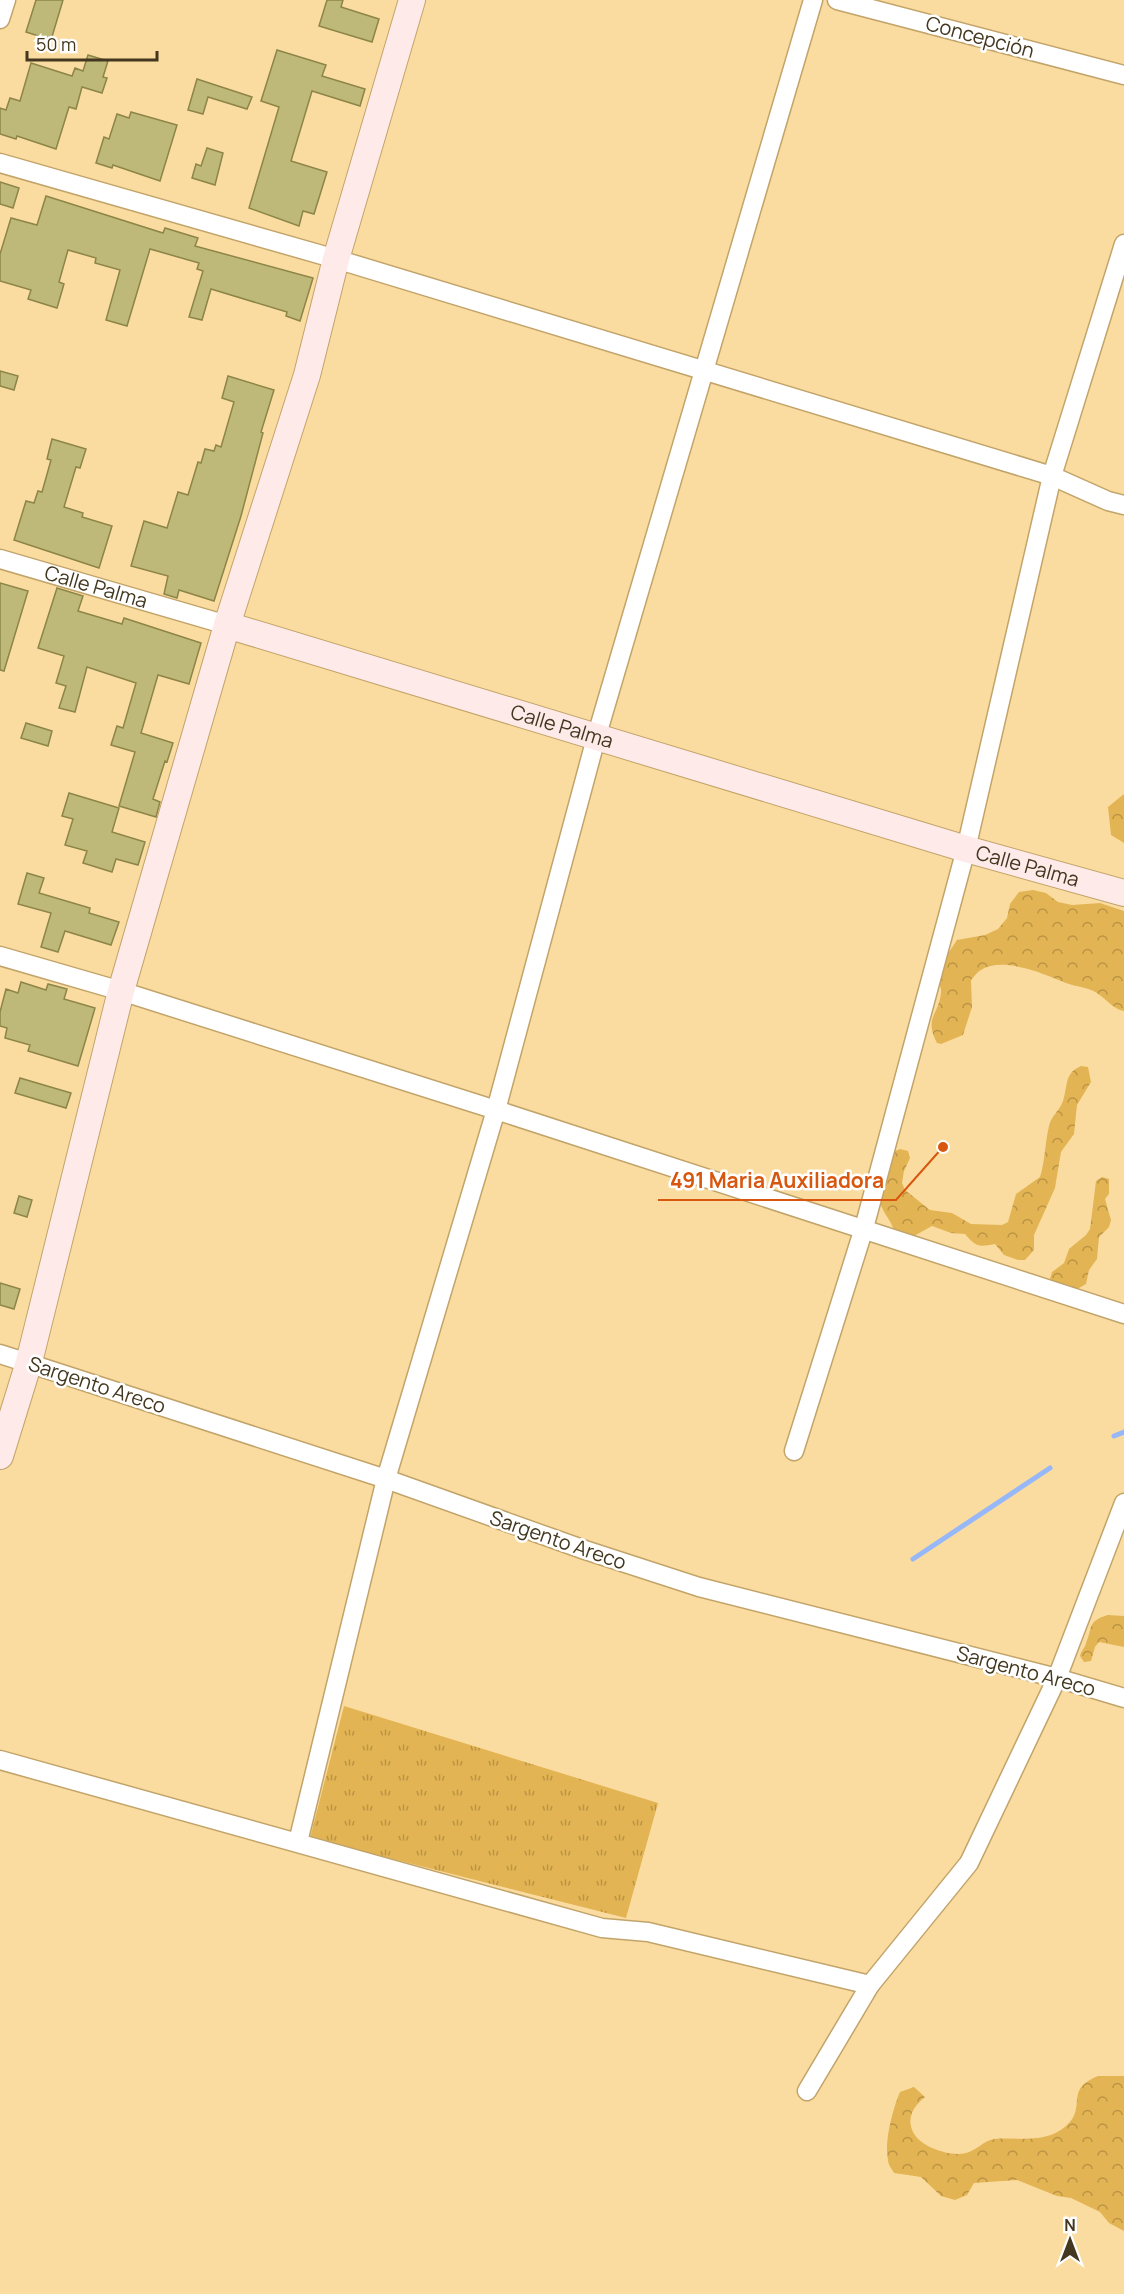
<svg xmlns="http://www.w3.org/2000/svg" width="1124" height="2294" font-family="Manrope,sans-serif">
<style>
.grass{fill:url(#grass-tufts)}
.forest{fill:url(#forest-crowns)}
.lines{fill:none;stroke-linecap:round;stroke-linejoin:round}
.stream{stroke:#97b8f8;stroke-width:5}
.building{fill:#bfb979;stroke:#8c8547;stroke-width:1.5}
.street-casing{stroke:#c2a46a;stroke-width:21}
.secondary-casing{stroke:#c2a46a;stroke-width:28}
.street{stroke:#fff;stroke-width:18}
.secondary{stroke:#feeae9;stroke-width:26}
.labels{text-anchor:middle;stroke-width:5;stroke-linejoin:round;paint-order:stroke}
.street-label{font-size:20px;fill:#43371f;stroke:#fff}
.leader{fill:none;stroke:#d8560e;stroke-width:2}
.callout-dot{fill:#d8560e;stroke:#fff;stroke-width:2}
.callout-label{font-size:21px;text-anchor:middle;font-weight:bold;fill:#d8560e;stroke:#fff;stroke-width:5;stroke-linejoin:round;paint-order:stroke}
</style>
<defs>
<pattern id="grass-tufts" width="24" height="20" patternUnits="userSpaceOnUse" patternTransform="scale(1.5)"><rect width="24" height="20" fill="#e3b453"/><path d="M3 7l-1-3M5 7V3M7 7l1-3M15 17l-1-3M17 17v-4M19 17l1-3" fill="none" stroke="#ba9344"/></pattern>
<pattern id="forest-crowns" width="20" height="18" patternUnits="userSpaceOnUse" patternTransform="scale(1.5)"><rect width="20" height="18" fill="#e3b453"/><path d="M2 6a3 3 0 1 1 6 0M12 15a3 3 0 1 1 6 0" fill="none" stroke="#ba9344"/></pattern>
</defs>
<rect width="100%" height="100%" fill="#fbdca0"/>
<path class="grass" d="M 344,1706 L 658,1803 L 626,1918 L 310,1838 Z"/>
<path class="forest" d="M 1124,794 L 1124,843 L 1111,835 L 1108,807 Z
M 1033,890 L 1046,893 L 1058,902 L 1072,905 L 1100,903 L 1124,911 L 1124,1011 C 1113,1009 1106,999 1097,993 C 1088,987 1076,987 1066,983 C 1044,974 1003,956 981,970 C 977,972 974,977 971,980 L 972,1007 L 963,1035 L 941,1044 L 937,1043 C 924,1017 938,1017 941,993 C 942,986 937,982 936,975 C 936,971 938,965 939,961 L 949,952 L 957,940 L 985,935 L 998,929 L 1007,918 L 1010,904 L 1019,892 Z
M 1081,1066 L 1088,1067 L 1091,1082 L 1077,1105 L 1074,1134 L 1061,1152 L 1055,1188 L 1034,1235 L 1034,1250 L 1025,1260 L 1018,1260 L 1004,1255 L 995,1244 C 978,1247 976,1247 965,1234 L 951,1233 L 932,1226 L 914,1236 L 906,1236 L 894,1230 C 890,1218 880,1210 879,1197 L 893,1152 L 900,1149 L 908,1151 L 910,1158 L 904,1171 L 902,1183 L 905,1190 L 930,1210 L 952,1213 L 971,1224 L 1002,1225 L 1008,1222 L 1016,1194 L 1040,1177 C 1045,1162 1045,1142 1049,1126 C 1051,1116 1060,1110 1063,1101 C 1068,1086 1064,1073 1081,1066 Z
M 1102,1177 L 1109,1179 L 1109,1194 L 1105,1199 L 1111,1220 L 1109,1227 L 1099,1237 L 1097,1259 L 1089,1270 L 1086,1284 L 1074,1291 L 1054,1285 L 1050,1279 L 1052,1272 L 1064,1263 L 1069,1249 L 1086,1235 L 1090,1229 L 1096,1181 Z
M 1108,1615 L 1124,1616 L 1124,1647 L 1099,1642 L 1095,1647 L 1091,1661 L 1084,1662 L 1080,1656 C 1081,1651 1085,1648 1086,1643 C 1093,1627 1087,1621 1108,1615 Z
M 1098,2076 L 1124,2076 L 1124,2231 L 1109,2223 L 1100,2212 L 1071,2198 L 1057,2196 L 1017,2180 L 974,2183 L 967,2195 L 955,2200 L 941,2196 L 921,2177 L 894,2173 C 892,2169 888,2165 888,2160 C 884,2142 893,2108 900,2092 L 914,2087 L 925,2097 C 914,2106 906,2117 913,2132 C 920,2147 950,2157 966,2153 C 976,2151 984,2140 995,2139 C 1019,2137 1046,2144 1066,2126 C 1088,2107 1063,2090 1098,2076 Z"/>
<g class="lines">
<path class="stream" d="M 1114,1436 L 1124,1432
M 913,1559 L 1050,1468"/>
</g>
<path class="building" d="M 36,0 L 63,0 L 51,40 L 26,32 Z
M 327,0 L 343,0 L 341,7 L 379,19 L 372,42 L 319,26 Z
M 277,50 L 326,65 L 322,76 L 365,89 L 360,106 L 312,91 L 291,161 L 327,172 L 314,214 L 303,211 L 299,226 L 249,208 L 279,107 L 261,101 Z
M 88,55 L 108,61 L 103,77 L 107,78 L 102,93 L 82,87 L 76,109 L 69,107 L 56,149 L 17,136 L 16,139 L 0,134 L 0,108 L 6,110 L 10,98 L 20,101 L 31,63 L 72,76 L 75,68 L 83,71 Z
M 197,79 L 252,97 L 247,109 L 208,97 L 203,114 L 188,110 Z
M 131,112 L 177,125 L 160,181 L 113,165 L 112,168 L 96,163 L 104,137 L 109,139 L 117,114 L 129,118 Z
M 207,148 L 223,153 L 215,185 L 192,178 L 196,164 L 201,166 Z
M 0,182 L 19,188 L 13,208 L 0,204 Z
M 46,196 L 163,233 L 165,228 L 198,238 L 195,246 L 313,278 L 300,321 L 286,316 L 287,312 L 211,289 L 202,320 L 189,317 L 203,271 L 197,269 L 199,263 L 150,249 L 127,326 L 106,320 L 120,270 L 95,263 L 96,258 L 68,250 L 59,282 L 64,284 L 57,308 L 28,299 L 31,290 L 0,281 L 0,254 L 11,218 L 37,225 Z
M 0,371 L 18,376 L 14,390 L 0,386 Z
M 228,376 L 274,390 L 261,432 L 263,433 L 241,516 L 214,601 L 179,590 L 177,598 L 164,594 L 168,576 L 131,566 L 144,521 L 167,528 L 178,492 L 188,495 L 198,462 L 201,463 L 205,449 L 214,451 L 216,445 L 221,447 L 234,402 L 222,398 Z
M 52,439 L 86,449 L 80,468 L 76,467 L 64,507 L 83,513 L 82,517 L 112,526 L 99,568 L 14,540 L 26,501 L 34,503 L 38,491 L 42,492 L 51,460 L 47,459 Z
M 0,583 L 28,591 L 4,671 L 0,670 Z
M 57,588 L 83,596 L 78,611 L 122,624 L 124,618 L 201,643 L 189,684 L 158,675 L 141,733 L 173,743 L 167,762 L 165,761 L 153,799 L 160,802 L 156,817 L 119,806 L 135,752 L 111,745 L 117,726 L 123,728 L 136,683 L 87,667 L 75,712 L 59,708 L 66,686 L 56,683 L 64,656 L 38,648 Z
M 26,723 L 52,731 L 48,746 L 21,738 Z
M 69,793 L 119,808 L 112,832 L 145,842 L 138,865 L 116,859 L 112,872 L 83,863 L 87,851 L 65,845 L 73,819 L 62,816 Z
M 27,873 L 44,878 L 39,893 L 90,908 L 89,913 L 119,922 L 111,945 L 65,931 L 58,952 L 41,947 L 51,913 L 18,904 Z
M 21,982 L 46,990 L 48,984 L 67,989 L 64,999 L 95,1008 L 78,1066 L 28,1051 L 30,1045 L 5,1038 L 7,1028 L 0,1026 L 0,1012 L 6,989 L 18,993 Z
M 20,1078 L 71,1093 L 66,1108 L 15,1093 Z
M 19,1196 L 32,1200 L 27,1217 L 14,1213 Z
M 0,1283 L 20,1289 L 14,1309 L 0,1305 Z"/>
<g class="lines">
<defs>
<g id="street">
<path d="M 837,0 L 1124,75"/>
<path d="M 0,19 L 6,0"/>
<path d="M 0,163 L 336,259 L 1052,476 L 1108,501 L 1124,505"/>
<path id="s1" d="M 0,559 L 227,625"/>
<path d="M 0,956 L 121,991 L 496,1110 L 1124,1314"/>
<path d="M 0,1354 L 386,1479 L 585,1550 L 699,1587 L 1057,1678 L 1124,1698"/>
<path d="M 794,1451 L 864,1228 L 966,849 L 1052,476 L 1124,244"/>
<path d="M 0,1760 L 602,1928 L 648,1932 L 870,1985"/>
<path d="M 298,1842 L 386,1479 L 496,1110 L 596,738 L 813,0"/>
<path d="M 807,2091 L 870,1985 L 969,1863 L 1057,1678 L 1124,1503"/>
</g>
<g id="secondary">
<path id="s2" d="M 227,625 L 966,849 L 1124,893"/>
<path d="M 0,1456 L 29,1362 L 121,991 L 227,625 L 307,375 L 336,259 L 412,0"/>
</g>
</defs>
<use href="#street" class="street-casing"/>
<use href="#secondary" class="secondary-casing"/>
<use href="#street" class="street"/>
<use href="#secondary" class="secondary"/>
</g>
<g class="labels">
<g class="street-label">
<text transform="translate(980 37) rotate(15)" y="7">Concepción</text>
<text dy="7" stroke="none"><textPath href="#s1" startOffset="100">Calle Palma</textPath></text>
<text dy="7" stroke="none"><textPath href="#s2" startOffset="350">Calle Palma</textPath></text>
<text dy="7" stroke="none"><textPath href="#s2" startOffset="836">Calle Palma</textPath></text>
<text transform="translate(97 1385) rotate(18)" y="7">Sargento Areco</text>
<text transform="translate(558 1540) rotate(19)" y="7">Sargento Areco</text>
<text transform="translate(1026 1671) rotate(15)" y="7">Sargento Areco</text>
</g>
</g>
<path class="leader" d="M943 1147L896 1200H658"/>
<circle class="callout-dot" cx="943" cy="1147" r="6"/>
<g class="callout-label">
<text x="777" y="1188">491 Maria Auxiliadora</text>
</g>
<g transform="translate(1070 2240)" stroke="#ffffff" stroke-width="4.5" paint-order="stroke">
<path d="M0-4.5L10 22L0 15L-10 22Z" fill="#43371f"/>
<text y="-9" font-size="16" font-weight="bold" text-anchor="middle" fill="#43371f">N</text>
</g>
<path d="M27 51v9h130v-9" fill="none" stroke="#43371f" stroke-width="3"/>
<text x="36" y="51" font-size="18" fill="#43371f" stroke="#ffffff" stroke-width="4.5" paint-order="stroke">50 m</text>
</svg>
